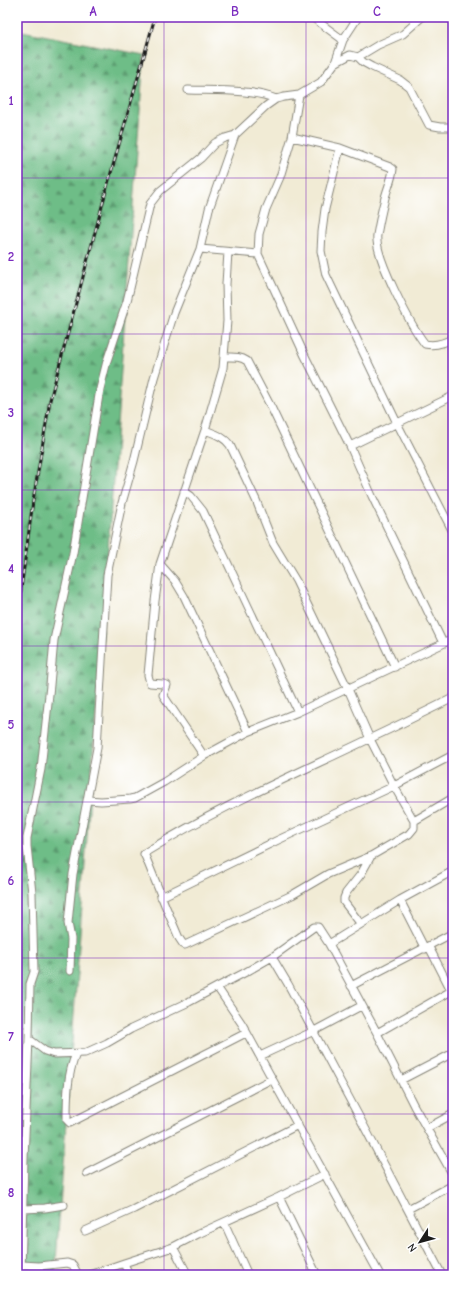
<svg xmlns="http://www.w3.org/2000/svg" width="470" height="1292" font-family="'Comic Neue',sans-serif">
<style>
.forest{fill:url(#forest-firs);stroke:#456c52}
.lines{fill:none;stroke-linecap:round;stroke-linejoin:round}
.minor-casing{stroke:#868478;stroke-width:9}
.minor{stroke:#fff;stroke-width:7}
.rail-casing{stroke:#1c1c1c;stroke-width:3}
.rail{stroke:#fff;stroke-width:1.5;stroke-dasharray:4.5;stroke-linecap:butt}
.grid{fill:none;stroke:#7b2cbf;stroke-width:1;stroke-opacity:0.55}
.neatline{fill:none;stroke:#7b2cbf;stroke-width:1.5}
.grid-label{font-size:13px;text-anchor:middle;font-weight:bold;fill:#7b2cbf}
</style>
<defs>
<pattern id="forest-firs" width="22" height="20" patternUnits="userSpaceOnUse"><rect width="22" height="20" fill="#6ebd87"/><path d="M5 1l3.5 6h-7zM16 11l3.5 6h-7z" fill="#5a996e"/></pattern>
</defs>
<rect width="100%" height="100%" fill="#fff"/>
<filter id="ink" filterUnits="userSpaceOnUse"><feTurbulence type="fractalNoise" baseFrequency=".025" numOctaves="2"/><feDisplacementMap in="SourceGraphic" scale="8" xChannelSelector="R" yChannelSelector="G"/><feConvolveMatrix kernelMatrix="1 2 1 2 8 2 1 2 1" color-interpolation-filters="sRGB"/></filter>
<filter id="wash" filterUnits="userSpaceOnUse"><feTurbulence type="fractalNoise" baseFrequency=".012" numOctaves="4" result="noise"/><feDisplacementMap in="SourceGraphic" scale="16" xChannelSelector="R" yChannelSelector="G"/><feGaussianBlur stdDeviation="0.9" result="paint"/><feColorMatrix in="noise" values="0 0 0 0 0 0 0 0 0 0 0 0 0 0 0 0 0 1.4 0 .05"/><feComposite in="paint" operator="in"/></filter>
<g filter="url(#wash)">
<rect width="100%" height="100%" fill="#f1ebd5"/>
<path class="forest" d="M 17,30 L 144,55 L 55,1275 L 17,1275 Z"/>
</g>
<g filter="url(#ink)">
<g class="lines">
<defs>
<path id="minor" d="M 312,17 L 343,40
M 358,57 L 363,62 L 372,67 L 400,80 L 409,87 L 429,125 L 440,127 L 453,127
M 335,63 L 350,55 L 358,57 L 378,45 L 403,34 L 422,17
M 188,90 C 214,91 252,89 276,99
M 299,95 L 292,137 L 280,177 L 266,209 L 259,234 L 258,254 L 305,356 L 350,446 L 372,496 L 443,643
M 292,137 L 340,148
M 200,249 L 258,254
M 453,338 C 445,343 435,346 425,344 C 411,326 374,256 377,235 C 379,224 381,213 384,202 C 386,191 392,180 393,169 L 390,167 L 340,148 L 325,209 L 322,232 L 321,251 L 326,275 L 397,423 L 453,532
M 224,357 C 233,357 240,356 247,361 L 271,407 L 395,667
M 205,430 C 215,434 223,436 230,445 L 256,500 L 273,543 L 296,581 L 348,689 L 370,739 L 394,786 L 414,821 L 414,828 L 409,834 L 371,856 L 328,874 L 292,895 L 185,945 L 183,944 L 179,938 L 165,905 L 146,858 L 144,854 L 146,852 C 217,808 294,775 369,739 C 397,726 425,712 453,698
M 350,446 L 453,396
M 184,491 L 191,496 L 203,511 L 298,712
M 160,564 L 175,581 L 184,596 L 248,732
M 204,756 L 163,695 L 167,685 L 163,684 L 150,683 L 148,675 L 155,601 L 160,564 L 205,430 L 223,368 L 227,321 L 226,284 L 228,252
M 88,800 L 101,801 L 130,799 L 135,798 L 164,782 L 204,756 L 248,732 L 298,712 L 453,639
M 414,821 L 453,798
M 453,871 L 400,900 L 329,944 L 377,1033 L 414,1106 L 453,1175
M 161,897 L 278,840 L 394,786 L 453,755
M 400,900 L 425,949
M 360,923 L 344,902 L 344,898 L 346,893 L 361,874 L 371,856
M 429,947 L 453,994
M 272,957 L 288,984 L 363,1124 L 442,1275
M 70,971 L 71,939 L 68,923 L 73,874 L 97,748 L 107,575 L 122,503 L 134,461 L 154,378 L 174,313 L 200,249 L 209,209 L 235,135
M 351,986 L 453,933
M 217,987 L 246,972 L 272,957 L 314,927 L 318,927 L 329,944
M 377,1033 L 453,990
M 29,1039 L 45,1051 L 54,1054 L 85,1053 L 107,1043 L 131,1029 L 189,1002 L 217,987 L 242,1024 L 380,1275
M 76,1054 C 67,1074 67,1098 67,1120 L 70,1123 L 246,1033
M 260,1056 L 314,1031 L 361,1006
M 401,1080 L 453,1053
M 427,1128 L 453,1114
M 87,1173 L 272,1079
M 279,1197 L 317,1275
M 24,1209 L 45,1208 L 64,1205
M 408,1209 L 453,1185
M 224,1222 L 248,1275
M 85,1231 L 134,1209 L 298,1125
M 173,1247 L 188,1275
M 22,1265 L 39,1266 L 67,1263 L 73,1265 L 78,1275
M 21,1275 L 24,1159 L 29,1039 L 30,984 L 34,972 L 32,893 L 27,846 L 27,838 L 41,769 L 50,685 L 54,640 L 73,553 L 100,389 L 107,361 L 127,301 L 150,204 L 160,191 L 201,158 L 215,143 L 225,138 L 235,135 L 266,106 L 276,99 L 284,97 L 299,95 L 321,82 L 335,63 L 343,40 L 358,17
M 89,1275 L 124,1263
M 129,1275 L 124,1263 L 173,1247 L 198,1234 L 279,1197 L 325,1174"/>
</defs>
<use href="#minor" class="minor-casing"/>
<use href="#minor" class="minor"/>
<defs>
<path id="rail" d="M 17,619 L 33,501 L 50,400 L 109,180 L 155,17"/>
</defs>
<use href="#rail" class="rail-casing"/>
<use href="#rail" class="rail"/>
</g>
</g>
<path class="grid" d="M 164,17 L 164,1275M 306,17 L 306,1275M 17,178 L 453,178M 17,334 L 453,334M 17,490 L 453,490M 17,646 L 453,646M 17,802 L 453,802M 17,958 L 453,958M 17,1114 L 453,1114"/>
<rect width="470" height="1292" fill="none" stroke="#fff" stroke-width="44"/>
<g transform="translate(420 1242) rotate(234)" stroke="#ffffff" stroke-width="3" paint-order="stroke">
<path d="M0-3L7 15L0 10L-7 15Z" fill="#1c1c1c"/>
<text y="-6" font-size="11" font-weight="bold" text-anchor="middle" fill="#1c1c1c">N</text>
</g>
<rect x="22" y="22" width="426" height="1248" class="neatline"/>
<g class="grid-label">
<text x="93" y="16">A</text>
<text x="235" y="16">B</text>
<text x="377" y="16">C</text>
<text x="11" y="105">1</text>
<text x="11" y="261">2</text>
<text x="11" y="417">3</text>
<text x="11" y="573">4</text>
<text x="11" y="729">5</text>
<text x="11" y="885">6</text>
<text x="11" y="1041">7</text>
<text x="11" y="1197">8</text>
</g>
</svg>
